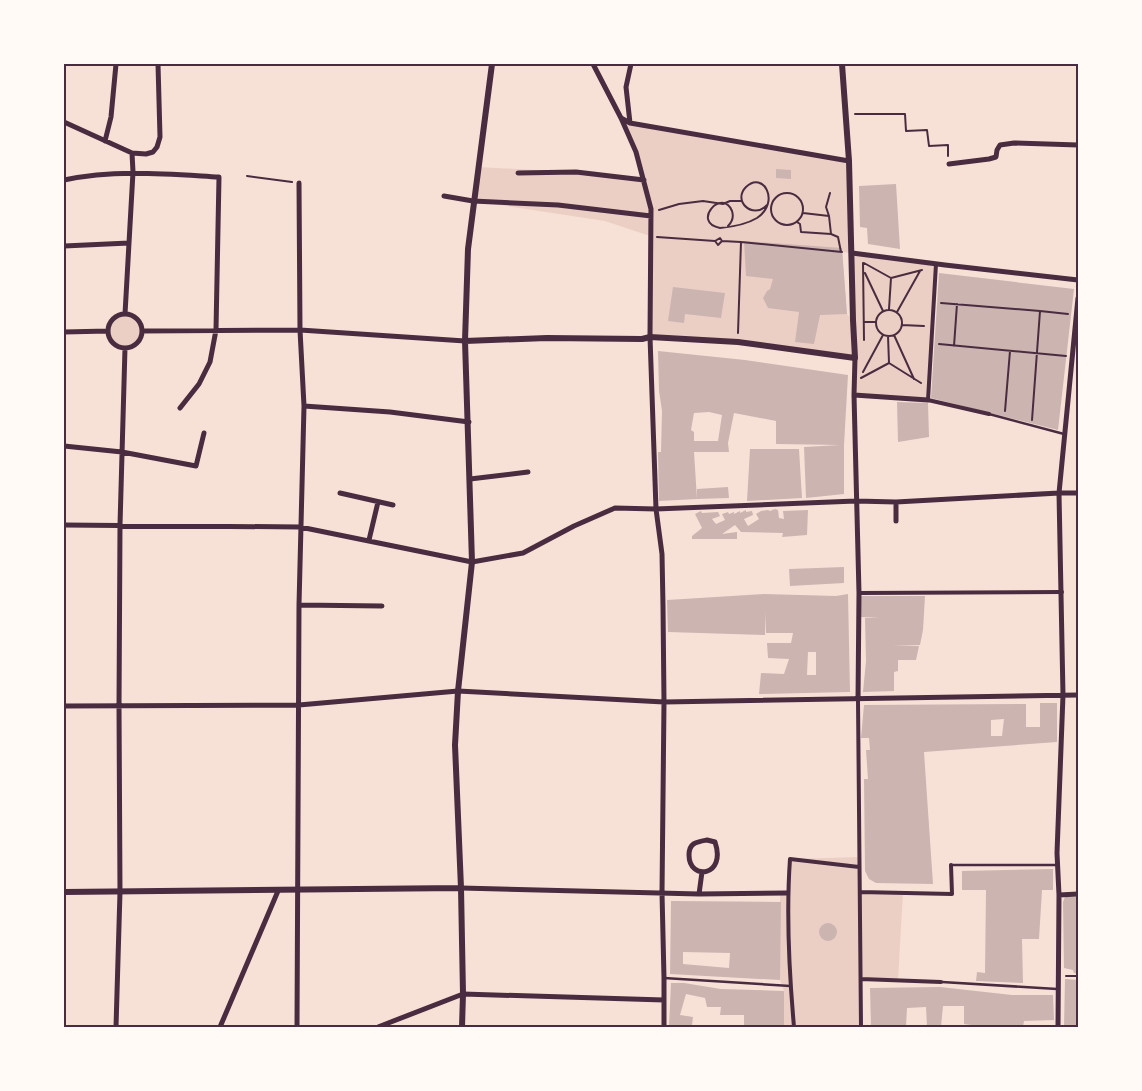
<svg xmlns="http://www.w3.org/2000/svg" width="1142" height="1091" font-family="Commissioner,sans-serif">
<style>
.green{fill:#ebcfc5;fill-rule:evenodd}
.building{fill:#ccb4b1;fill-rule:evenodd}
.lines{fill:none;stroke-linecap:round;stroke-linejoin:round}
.path{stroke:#4a2c40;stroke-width:2}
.service{stroke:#4a2c40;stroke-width:2.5}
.pedestrian{stroke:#4a2c40;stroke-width:4}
.minor{stroke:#4a2c40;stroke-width:5}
.tertiary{stroke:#4a2c40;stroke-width:6}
.neatline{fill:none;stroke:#4a2c40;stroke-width:2}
</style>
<rect width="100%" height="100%" fill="#f7e1d7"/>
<path class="green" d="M 621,118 L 630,123 L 849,161 L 852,253 L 936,264 L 928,400 L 854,395 L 855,358 L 738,342 L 650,337 L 650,236 L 605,221 L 473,201 L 478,167 L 576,172 L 644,179 ZM 842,252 L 851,253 L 852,320 L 847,314 Z
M108 331a17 17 0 1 1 34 0a17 17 0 1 1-34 0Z
M 860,857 L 860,892 L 903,893 L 898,980 L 861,979 L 861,1027 L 784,1027 L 784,991 L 780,980 L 780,893 L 787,893 L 790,859 Z"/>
<path class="building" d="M 776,169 L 791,170 L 791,179 L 776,178 Z
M 896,184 L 900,249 L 868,244 L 867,228 L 860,227 L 859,186 Z
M 744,241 L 842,248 L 847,314 L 820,315 L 814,344 L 795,342 L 799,312 L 768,308 L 763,298 L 767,291 L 770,289 L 773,279 L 746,276 Z
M 939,273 L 1074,289 L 1058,430 L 931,398 Z
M 673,287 L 725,293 L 721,318 L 685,314 L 684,323 L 668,321 Z
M 658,351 L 745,360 L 848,375 L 844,445 L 844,494 L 806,498 L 804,447 L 840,445 L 776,444 L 776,421 L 734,413 L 728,443 L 729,452 L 694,452 L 697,499 L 659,501 L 658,452 L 661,452 L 662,411 L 659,391 ZM 709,412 L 722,415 L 718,441 L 694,441 L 694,432 L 691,430 L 694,413 Z
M 897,402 L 928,403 L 929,437 L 898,442 Z
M 750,449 L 799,449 L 802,498 L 747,501 Z
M 728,487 L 729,498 L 697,499 L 697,489 Z
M 775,509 L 778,510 L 779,518 L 784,519 L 783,511 L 808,510 L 807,535 L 782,537 L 783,533 L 741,532 L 735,525 L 722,534 L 737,532 L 737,539 L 692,539 L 692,536 L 702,528 L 695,514 L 701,511 L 702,513 L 718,512 L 720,516 L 712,519 L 716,524 L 725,520 L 722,514 L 728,512 L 729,514 L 734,512 L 734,514 L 740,511 L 740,513 L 746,510 L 746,512 L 752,511 L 753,515 L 744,519 L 748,526 L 759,519 L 756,514 L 761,511 L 768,510 L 770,511 Z
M 844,567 L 844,583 L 790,586 L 789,569 Z
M 764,594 L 836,596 L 848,594 L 850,692 L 759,694 L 761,673 L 784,674 L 789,659 L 768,658 L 767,643 L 791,643 L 793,633 L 766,633 L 765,612 L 765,635 L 668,632 L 667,600 ZM 808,652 L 816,652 L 816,675 L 807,675 Z
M 861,596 L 925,596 L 923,630 L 920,645 L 893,646 L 919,646 L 916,660 L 898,660 L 898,671 L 894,672 L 894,691 L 863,692 L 866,661 L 865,618 L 880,618 L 861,617 Z
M 1040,703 L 1057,703 L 1057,742 L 924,752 L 933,884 L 876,883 L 869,879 L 865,871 L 864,779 L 868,779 L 866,750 L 870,750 L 869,738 L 861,738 L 864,705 L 1026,704 L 1026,727 L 1040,727 ZM 1004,719 L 1002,736 L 991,736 L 991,720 Z
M 1053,869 L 1053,890 L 1042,890 L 1039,939 L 1022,939 L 1023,983 L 976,981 L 977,972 L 985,973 L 986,890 L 962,890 L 962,871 Z
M 1065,897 L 1078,897 L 1078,974 L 1074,973 L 1073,970 L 1064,968 L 1063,902 Z
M 671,901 L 781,902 L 780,980 L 670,974 ZM 683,952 L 730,953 L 729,968 L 683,964 Z
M819 932a9 9 0 1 1 18 0a9 9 0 1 1-18 0Z
M 1065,979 L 1078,980 L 1078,1027 L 1064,1027 Z
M 671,983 L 684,983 L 721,989 L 784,991 L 784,1027 L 744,1027 L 744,1015 L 720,1015 L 721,1007 L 707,1007 L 705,998 L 686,994 L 680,1015 L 693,1017 L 692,1025 L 669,1027 Z
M 940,987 L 1012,995 L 1053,995 L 1054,1020 L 1024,1021 L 1023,1027 L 985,1027 L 964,1024 L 964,1006 L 943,1006 L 941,1027 L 927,1027 L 926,1007 L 907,1008 L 906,1026 L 871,1027 L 870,988 Z"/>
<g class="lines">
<path class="path" d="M 855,114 L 905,114 L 906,131 L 927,130 L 929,146 L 948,145 L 948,156
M 247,176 L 292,182
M771 209a16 16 0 1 1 32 0a16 16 0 1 1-32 0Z
M 659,210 L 679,204 L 703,201 L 723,204 L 730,201 L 742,201
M 829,216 L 826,207 L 830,193
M 797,222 L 800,224 L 801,232 L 831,234 L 829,216 L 803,213
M 728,226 C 732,222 734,217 732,211 C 722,187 691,223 720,228 C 731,227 747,224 757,218 C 781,202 763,170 746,187 C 732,201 753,220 767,205
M 831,234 L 838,237 L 841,252
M 657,237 L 715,241
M 722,241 L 718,245 L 715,241 L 720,238 L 722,241 L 741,242 L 738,333
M 741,242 L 842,252
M 863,263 L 864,340
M 864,263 L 891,278 L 922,270
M 865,273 L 883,311
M 941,303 L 1040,311 L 1032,420
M 889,309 L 891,278
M876 323a13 13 0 1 1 26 0a13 13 0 1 1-26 0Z
M 1040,311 L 1068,314
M 897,312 L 920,271
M 865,322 L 875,322
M 902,325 L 924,326
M 894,335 L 914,379
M 888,336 L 889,363
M 939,344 L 1066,356
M 954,346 L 957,304
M 889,363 L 921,383
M 863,372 L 883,335
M 861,378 L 889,363
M 1005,411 L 1010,351
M 1066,976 L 1078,976"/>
<path class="service" d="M 989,414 L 1064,434
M 951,865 L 1057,865
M 664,978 L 790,986
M 942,982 L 1057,989"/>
<path class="pedestrian" d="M 936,264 L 928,400 L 989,414
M 859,593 L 1062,592
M 858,700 L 861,1027
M 860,892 L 952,894 L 951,865
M 861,979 L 941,982
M 794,1027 C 789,971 786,915 790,859 L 859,867"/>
<path class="minor" d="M 593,64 L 621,118 L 636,152 L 651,209 L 650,337 L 656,509 L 662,554 L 663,606 L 664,702 L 662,893 L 664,978 L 664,1027
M 621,118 L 630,123 L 849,161
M 64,122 L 132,153 L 146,154 L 153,152 L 157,147 L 160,137 L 158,64
M 630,123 L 626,87 L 631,64
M 105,141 L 111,117 L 116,64
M 949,164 L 989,159 L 996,157 L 997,150 L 1000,145 L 1014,143 L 1078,145
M 518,173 L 576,172 L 644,180
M 64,180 C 116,169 167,174 219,177 L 216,330 L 210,362 L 199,384 L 180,408
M 444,196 L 473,201 L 558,205 L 651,216
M 64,246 L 129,243
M 852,253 L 945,265 L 1078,280
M 125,314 L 133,172 L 132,153
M108 331a17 17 0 1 1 34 0a17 17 0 1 1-34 0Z
M 142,331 L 300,330 L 465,341
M 64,332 L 108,331
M 855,358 L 854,395 L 859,593 L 858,700
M 854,395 L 928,400
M 304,406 L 390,412 L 469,422
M 64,446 L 122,452 L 196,466 L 204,433
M 470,479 L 528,472
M 340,493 L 393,505
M 896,521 L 896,502
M 64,525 L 300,527 L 472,562 L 523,553 L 574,526 L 615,508 L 656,509 L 856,501 L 896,502 L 1059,493 L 1078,493
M 369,540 L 378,502
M 299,605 L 382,606
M 64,706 L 299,705 L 458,691 L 664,702 L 1078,695
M 707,840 L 715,842 C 727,877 689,881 689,855 C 689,843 696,842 707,840 Z
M 461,888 L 699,894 L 787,893
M 699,894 L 702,872
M 1059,895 L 1078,894
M 116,1027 L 120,892 L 119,706 L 120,525 L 125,348
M 220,1027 L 278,891
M 297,1027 L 299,605 L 304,406 L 300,330 L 299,183
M 378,1027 L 463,994 L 664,1000
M 1058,1027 L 1059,895 L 1057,853 L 1063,695 L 1059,493 L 1078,298"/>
<path class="tertiary" d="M 465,341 L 547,338 L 642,339 L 650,337 L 738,342 L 855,358 L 853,320 L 849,161 L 842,64
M 64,892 L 461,888
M 462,1027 L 463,994 L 461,888 L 455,745 L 458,691 L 472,562 L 465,341 L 468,249 L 492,64"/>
</g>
<rect width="1142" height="1091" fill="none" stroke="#fffaf5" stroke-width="130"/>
<rect x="65" y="65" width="1012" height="961" class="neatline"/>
</svg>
